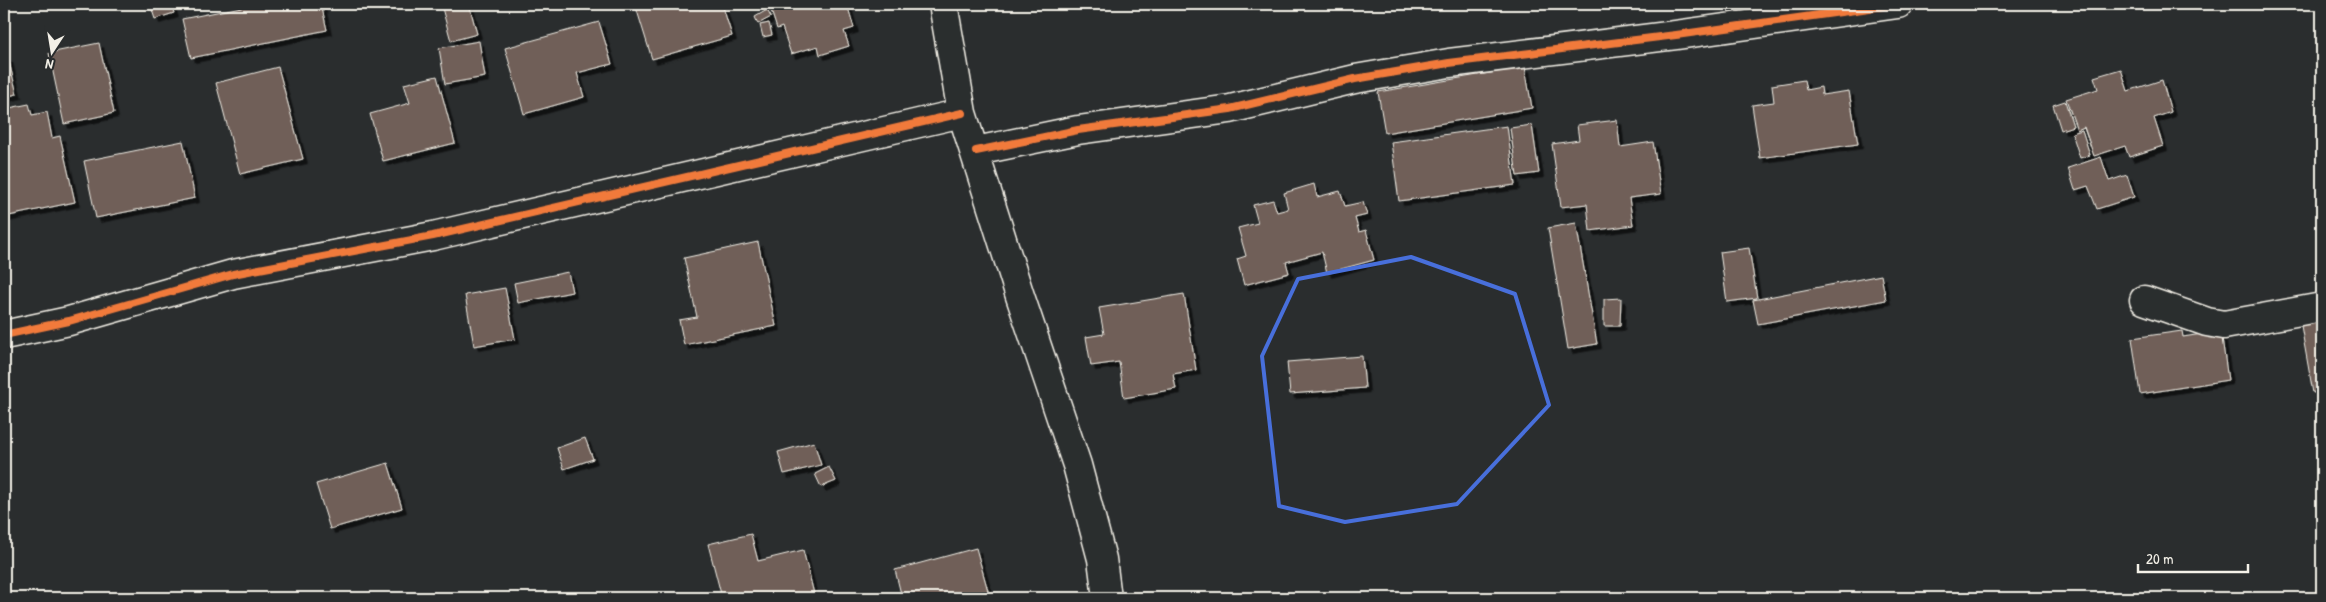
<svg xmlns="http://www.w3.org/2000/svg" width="2326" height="602" font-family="'Patrick Hand',sans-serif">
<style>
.building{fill:#6f5e58;stroke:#f4f1e8;filter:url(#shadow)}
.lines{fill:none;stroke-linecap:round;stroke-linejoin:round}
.minor-casing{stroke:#f4f1e8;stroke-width:31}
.minor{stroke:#2a2d2e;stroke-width:28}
.cycleway-casing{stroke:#2a2d2e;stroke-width:11}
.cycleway{stroke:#f17a3a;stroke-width:8}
.marked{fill:none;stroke:#486fdb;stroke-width:4;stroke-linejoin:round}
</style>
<defs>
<filter id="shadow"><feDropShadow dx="4.5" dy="4.5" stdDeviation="0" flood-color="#0009"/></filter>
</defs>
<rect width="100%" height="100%" fill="#2a2d2e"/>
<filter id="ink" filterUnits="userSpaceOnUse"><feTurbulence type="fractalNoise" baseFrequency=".02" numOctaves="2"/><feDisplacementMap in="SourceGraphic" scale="10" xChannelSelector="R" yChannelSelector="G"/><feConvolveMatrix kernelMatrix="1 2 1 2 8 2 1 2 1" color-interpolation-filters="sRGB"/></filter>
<g filter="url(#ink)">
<path class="building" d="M 150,4 L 171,4 L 174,13 L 155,19 Z
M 256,4 L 321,4 L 327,30 L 191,58 L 182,19 Z
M 455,4 L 469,4 L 477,34 L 451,41 L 442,8 Z
M 635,4 L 722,4 L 732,36 L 652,59 Z
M 769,4 L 847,4 L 854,28 L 844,31 L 849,46 L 820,55 L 818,46 L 791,54 L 782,27 L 777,29 Z
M 767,10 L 771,17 L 758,24 L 755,17 Z
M 599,22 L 612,64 L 577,73 L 584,97 L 524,114 L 505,48 Z
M 769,23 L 772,35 L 763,37 L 760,25 Z
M 479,41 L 485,77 L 445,84 L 439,48 Z
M 99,43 L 114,113 L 64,124 L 49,53 Z
M 8,58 L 17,94 L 4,97 L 4,59 Z
M 278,67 L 303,159 L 240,174 L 216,83 Z
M 1525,67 L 1532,108 L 1385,133 L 1378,92 Z
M 2121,69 L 2128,91 L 2162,80 L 2171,112 L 2154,118 L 2163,146 L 2129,157 L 2125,146 L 2094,156 L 2084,127 L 2077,130 L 2066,99 L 2098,89 L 2094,77 Z
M 437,76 L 455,143 L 383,161 L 370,114 L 410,103 L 404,84 Z
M 1804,80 L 1806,90 L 1821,87 L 1822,95 L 1849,91 L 1858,144 L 1760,158 L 1752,105 L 1774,102 L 1772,85 Z
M 2065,101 L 2073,126 L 2061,130 L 2053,105 Z
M 29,104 L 32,115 L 47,112 L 52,138 L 60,136 L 75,202 L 4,217 L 4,109 Z
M 1617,120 L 1620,147 L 1653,142 L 1661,194 L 1629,198 L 1633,225 L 1590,231 L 1587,204 L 1561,207 L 1552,144 L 1579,140 L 1577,125 Z
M 1532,125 L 1539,173 L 1517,176 L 1510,128 Z
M 1507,126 L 1515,185 L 1399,201 L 1391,142 Z
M 2082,130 L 2090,155 L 2080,158 L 2072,133 Z
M 183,141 L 195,198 L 96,218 L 84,161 Z
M 2101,157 L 2109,181 L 2127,175 L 2134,197 L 2097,209 L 2088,186 L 2075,190 L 2068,168 Z
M 1314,184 L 1317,197 L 1340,191 L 1345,206 L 1363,202 L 1367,215 L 1355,218 L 1359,232 L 1366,230 L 1374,260 L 1327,273 L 1322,252 L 1286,262 L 1289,273 L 1244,285 L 1237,259 L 1246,256 L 1238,228 L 1258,223 L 1253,205 L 1273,200 L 1277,212 L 1288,209 L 1284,193 Z
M 1576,223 L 1597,344 L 1568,349 L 1548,228 Z
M 758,242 L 776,326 L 684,345 L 679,320 L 697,317 L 684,258 Z
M 1749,248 L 1757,298 L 1727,302 L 1720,252 Z
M 568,272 L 572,292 L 518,303 L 514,283 Z
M 1881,275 L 1886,300 L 1758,324 L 1753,300 Z
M 505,288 L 515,339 L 474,346 L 465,295 Z
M 1184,294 L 1196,370 L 1173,374 L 1176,389 L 1124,398 L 1119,362 L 1091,366 L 1086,337 L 1104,334 L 1099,308 Z
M 1621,298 L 1620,326 L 1604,326 L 1604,299 Z
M 2322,316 L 2322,392 L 2313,393 L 2300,320 Z
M 2182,331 L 2183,337 L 2221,331 L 2228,380 L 2140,394 L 2132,338 Z
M 1362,356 L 1365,388 L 1290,394 L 1287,362 Z
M 585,438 L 593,459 L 564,469 L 557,448 Z
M 814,442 L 821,465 L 784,474 L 778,452 Z
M 388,463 L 402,508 L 330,529 L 316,484 Z
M 829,467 L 836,481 L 821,487 L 815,474 Z
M 751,534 L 758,561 L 803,550 L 815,598 L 722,598 L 708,544 Z
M 976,548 L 990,598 L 912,598 L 912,596 L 902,598 L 895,570 Z"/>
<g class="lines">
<defs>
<path id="minor" d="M 943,4 L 962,113 L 1020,296 L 1077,465 L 1102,559 L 1107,598
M 976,151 L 1078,130 L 1230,109 L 1355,79 L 1449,63 L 1676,35 L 1898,4
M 2144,300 L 2207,322 L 2224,325 L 2322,307
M 4,335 L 69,321 L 233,274 L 433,236 L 962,113"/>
</defs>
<use href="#minor" class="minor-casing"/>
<use href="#minor" class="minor"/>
<defs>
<path id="cycleway" d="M 976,151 L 1078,130 L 1230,109 L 1355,79 L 1449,63 L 1676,35 L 1898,4
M 4,335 L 69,321 L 233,274 L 433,236 L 962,113"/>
</defs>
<use href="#cycleway" class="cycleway-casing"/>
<use href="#cycleway" class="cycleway"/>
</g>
</g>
<path class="marked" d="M 1411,257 L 1515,294 L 1549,405 L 1457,504 L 1345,522 L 1279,506 L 1262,356 L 1298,279 Z"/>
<rect width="2326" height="602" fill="none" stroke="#2a2d2e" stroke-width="20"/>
<rect x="10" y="10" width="2306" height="582" fill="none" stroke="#f4f1e8" stroke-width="2" filter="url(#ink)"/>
<g transform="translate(52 52) rotate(192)" stroke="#2a2d2e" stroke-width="4" paint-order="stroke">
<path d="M0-4L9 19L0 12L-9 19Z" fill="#f4f1e8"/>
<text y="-8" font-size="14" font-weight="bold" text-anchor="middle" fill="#f4f1e8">N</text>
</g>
<path d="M2138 564v8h110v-8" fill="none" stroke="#f4f1e8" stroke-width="2.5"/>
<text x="2146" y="564" font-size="15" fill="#f4f1e8" stroke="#2a2d2e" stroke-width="4" paint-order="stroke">20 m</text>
</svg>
